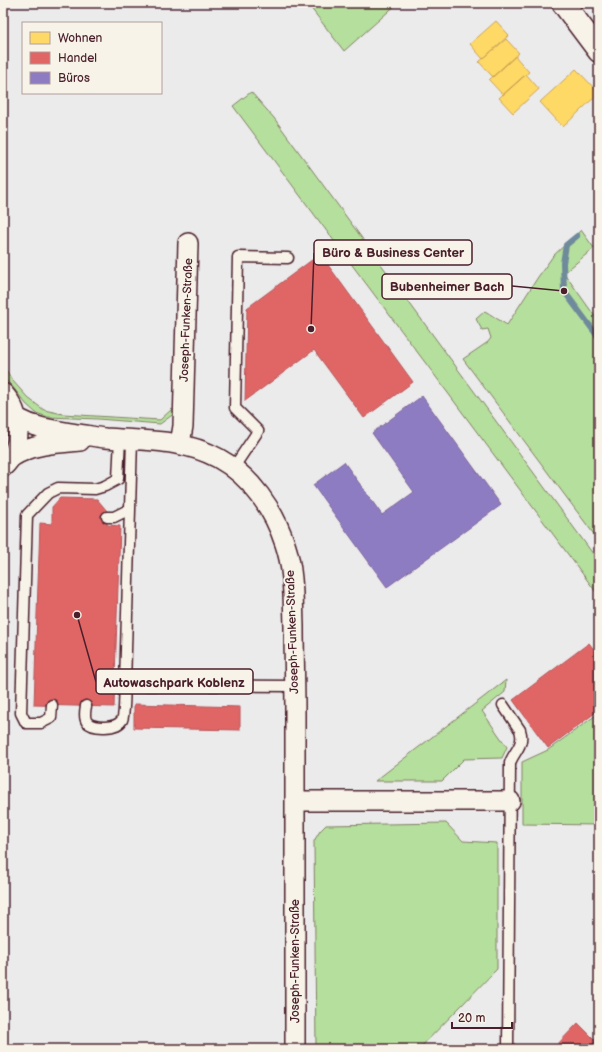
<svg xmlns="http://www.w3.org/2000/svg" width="602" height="1052" font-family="'Balsamiq Sans',sans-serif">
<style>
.green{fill:#b5df9c;stroke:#807f64}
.homes{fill:#ffd966;stroke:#c9a154}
.shops{fill:#e06666;stroke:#b35154}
.offices{fill:#8e7cc3;stroke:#7a6095}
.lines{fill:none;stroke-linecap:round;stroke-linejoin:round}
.stream{stroke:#6e8a9b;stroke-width:6}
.service-casing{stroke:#4a1f2b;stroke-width:13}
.minor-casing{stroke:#4a1f2b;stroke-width:22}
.tertiary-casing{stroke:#4a1f2b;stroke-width:25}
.service{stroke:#f7f3e8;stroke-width:10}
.minor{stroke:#f7f3e8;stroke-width:19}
.tertiary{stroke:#f7f3e8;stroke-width:22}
.labels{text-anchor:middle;stroke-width:4;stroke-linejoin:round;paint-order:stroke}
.street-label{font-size:12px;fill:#4a1f2b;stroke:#f7f3e8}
.leader{fill:none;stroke:#4a1f2b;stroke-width:1.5}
.callout-dot{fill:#4a1f2b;stroke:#f7f3e8;stroke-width:1.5}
.callout{fill:#f7f3e8;stroke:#4a1f2b;stroke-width:1.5}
.callout-label{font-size:13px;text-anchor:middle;font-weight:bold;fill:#4a1f2b}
</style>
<rect width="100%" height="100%" fill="#ecebec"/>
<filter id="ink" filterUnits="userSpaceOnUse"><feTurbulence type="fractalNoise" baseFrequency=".025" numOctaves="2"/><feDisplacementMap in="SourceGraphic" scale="8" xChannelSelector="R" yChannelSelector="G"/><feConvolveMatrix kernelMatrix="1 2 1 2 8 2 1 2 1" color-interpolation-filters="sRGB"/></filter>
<g filter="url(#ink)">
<path class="green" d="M 307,3 L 398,3 L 344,51 Z
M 251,92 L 274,118 L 599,562 L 599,596 L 433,373 L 233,106 Z
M 581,230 L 594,248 L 564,273 L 599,322 L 599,541 L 463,359 L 488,342 L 491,338 L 488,329 L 482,330 L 476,319 L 485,311 L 507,325 L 538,277 L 553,256 Z
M 3,365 L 12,380 L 28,398 L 44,410 L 63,414 L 160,420 L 172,409 L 175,413 L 160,424 L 98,419 L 48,417 L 36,413 L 26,404 L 12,386 L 3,377 Z
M 506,680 L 505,692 L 482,711 L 507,747 L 502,758 L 464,759 L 442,781 L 375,781 Z
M 599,713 L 599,825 L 522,824 L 522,762 L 548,750 Z
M 446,823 L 463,841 L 497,843 L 497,969 L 419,1049 L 316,1049 L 314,841 L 320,831 L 326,825 Z"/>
<path class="homes" d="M 496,21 L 509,35 L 483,59 L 470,44 Z
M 506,39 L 519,53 L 493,77 L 479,62 Z
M 515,56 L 529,72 L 503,95 L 489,80 Z
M 576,69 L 599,93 L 563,127 L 540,102 Z
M 526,74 L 539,89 L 513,113 L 499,98 Z
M 599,177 L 599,186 L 595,181 Z"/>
<path class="shops" d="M 320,254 L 413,382 L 364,418 L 314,350 L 245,401 L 247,308 Z
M 60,498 L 97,499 L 107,511 L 107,525 L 120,526 L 114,707 L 34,705 L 40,523 L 52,524 L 52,507 Z
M 589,643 L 599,656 L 599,710 L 548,748 L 513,700 Z
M 134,704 L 240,707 L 240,730 L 134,728 Z
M 578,1023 L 599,1044 L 599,1049 L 553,1049 Z"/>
<path class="offices" d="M 422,396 L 501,505 L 387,587 L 313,485 L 344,462 L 382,515 L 414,492 L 372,433 Z"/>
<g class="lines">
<path class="stream" d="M 577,236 L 566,245 L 563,263 L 564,291 L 599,338"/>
<defs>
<path id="service" d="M 132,439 L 125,685 L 295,686
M 234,467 L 258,431 L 235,408 L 238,257 L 288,258
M 107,517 L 114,517 L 130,509
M 52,705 L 51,718 L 41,723 L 26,723 L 21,713 L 27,515 L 48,493 L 58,488 L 95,489 L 105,486 L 118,479 L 120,438
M 503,705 L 520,730 C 525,745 514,751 510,763 L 508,1049
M 86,706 C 85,711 84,718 87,722 C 93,729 117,729 122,720 C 125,714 124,694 125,685"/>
<path id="minor" d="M 3,393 C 22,413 24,448 3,467
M 17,418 C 37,429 55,430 77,434 C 86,435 96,437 105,438 C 144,441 184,439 218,458 C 251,476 274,510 285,544 C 294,570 293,599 294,626 C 294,655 295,684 295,713 C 295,825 295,937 295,1049
M 180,444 L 183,426 L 188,243
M 12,457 C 32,444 56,443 80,441
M 295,801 L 510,801"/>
<path id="tertiary" d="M 563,3 L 599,51"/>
</defs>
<use href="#service" class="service-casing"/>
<use href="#minor" class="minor-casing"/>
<use href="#tertiary" class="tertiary-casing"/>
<use href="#service" class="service"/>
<use href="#minor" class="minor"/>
<use href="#tertiary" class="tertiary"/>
</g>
</g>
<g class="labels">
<g class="street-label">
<text transform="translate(186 320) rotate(-88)" y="4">Joseph-Funken-Straße</text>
<text transform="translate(292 632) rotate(-92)" y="4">Joseph-Funken-Straße</text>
<text transform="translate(295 961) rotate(-90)" y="4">Joseph-Funken-Straße</text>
</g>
</g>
<path class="leader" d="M311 329L314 253M564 291L512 286M77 615L96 682"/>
<g class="callout-dot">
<circle cx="311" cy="329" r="4"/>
<circle cx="564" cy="291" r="4"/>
<circle cx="77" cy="615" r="4"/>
</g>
<g class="callout">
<rect x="314" y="240" width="158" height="25" rx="4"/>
<rect x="382" y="274" width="130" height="25" rx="4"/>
<rect x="96" y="669" width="157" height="25" rx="4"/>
</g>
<g class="callout-label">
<text x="393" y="257">Büro &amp; Business Center</text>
<text x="447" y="291">Bubenheimer Bach</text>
<text x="174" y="687">Autowaschpark Koblenz</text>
</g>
<rect width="602" height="1052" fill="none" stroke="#f7f3e8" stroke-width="16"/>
<rect x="8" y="8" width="586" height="1036" fill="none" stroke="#4a1f2b" stroke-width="1.5" filter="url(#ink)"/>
<rect x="22" y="22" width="140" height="72" fill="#f7f3e8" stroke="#b29e9c"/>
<rect x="30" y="32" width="20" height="12" fill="#ffd966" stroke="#b29e9c"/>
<text x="58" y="42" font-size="12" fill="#4a1f2b">Wohnen</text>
<rect x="30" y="52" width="20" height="12" fill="#e06666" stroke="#b29e9c"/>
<text x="58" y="62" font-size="12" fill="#4a1f2b">Handel</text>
<rect x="30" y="72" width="20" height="12" fill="#8e7cc3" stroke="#b29e9c"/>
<text x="58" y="82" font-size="12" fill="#4a1f2b">Büros</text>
<path d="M452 1022v6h60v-6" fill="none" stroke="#4a1f2b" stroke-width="2"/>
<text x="458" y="1022" font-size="12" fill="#4a1f2b" stroke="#f7f3e8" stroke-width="3" paint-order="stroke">20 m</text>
</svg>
